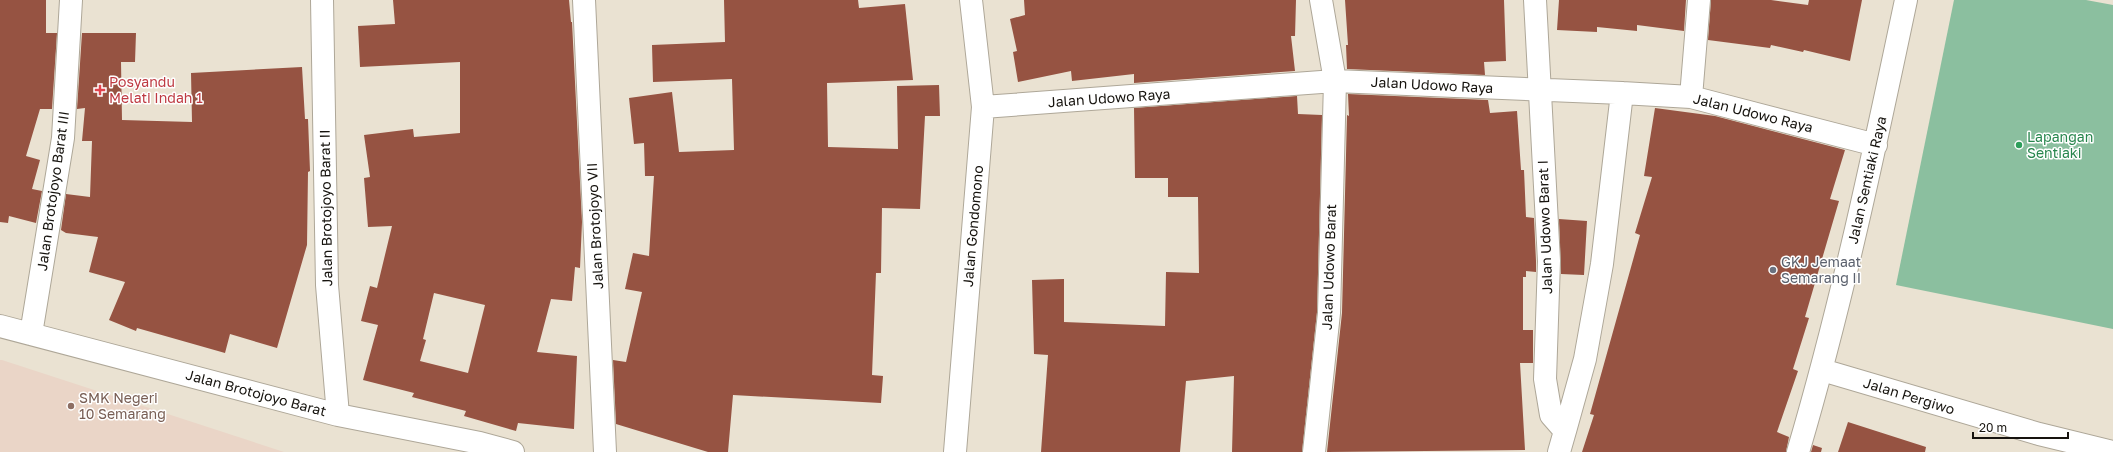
<svg xmlns="http://www.w3.org/2000/svg" width="2113" height="452" font-family="'Golos Text',sans-serif">
<style>
.education{fill:#ead5c7}
.green{fill:#8bbf9f}
.building{fill:#965342;fill-rule:evenodd}
.lines{fill:none;stroke-linecap:round;stroke-linejoin:round}
.street-casing{stroke:#aea798;stroke-width:24}
.street{stroke:#fff;stroke-width:22}
.health-dot{fill:#e0444e;stroke:#fff;stroke-width:1.5}
.leisure-dot{fill:#2e9e5b;stroke:#fff;stroke-width:1.5}
.worship-dot{fill:#6b7280;stroke:#fff;stroke-width:1.5}
.education-dot{fill:#8d6e63;stroke:#fff;stroke-width:1.5}
.labels{text-anchor:middle;stroke-width:3;stroke-linejoin:round;paint-order:stroke}
.health-label{font-size:14px;fill:#be3a42;stroke:#fff;text-anchor:start}
.street-label{font-size:14px;fill:#16130e;stroke:#fff}
.leisure-label{font-size:14px;fill:#27864d;stroke:#fff;text-anchor:start}
.worship-label{font-size:14px;fill:#5b616d;stroke:#fff;text-anchor:start}
.education-label{font-size:14px;fill:#785e54;stroke:#fff;text-anchor:start}
</style>
<rect width="100%" height="100%" fill="#eae2d2"/>
<path class="education" d="M 0,360 L 2,360 L 284,452 L 0,452 Z"/>
<path class="green" d="M 1954,0 L 2086,0 L 2113,5 L 2113,329 L 1896,285 Z"/>
<path class="building" d="M 0,0 L 46,0 L 46,33 L 57,33 L 52,109 L 40,109 L 26,156 L 40,160 L 32,189 L 42,191 L 36,223 L 9,216 L 8,223 L 0,222 Z
M 393,0 L 569,0 L 571,22 L 572,22 L 582,222 L 580,268 L 575,267 L 572,301 L 551,299 L 537,352 L 577,356 L 574,429 L 518,423 L 516,431 L 464,416 L 466,411 L 412,397 L 414,393 L 363,380 L 378,325 L 361,321 L 370,286 L 377,288 L 392,226 L 368,227 L 364,178 L 370,177 L 364,135 L 413,129 L 414,137 L 460,133 L 460,62 L 360,67 L 358,26 L 395,24 ZM 434,293 L 485,305 L 468,373 L 420,361 L 426,340 L 423,339 Z
M 724,0 L 858,0 L 859,8 L 905,4 L 913,80 L 827,83 L 828,147 L 898,149 L 897,86 L 939,85 L 940,116 L 925,116 L 920,209 L 882,208 L 881,273 L 876,273 L 872,375 L 883,376 L 881,403 L 733,395 L 728,452 L 708,452 L 616,424 L 613,360 L 626,362 L 642,292 L 625,289 L 633,253 L 649,256 L 654,176 L 645,176 L 644,143 L 634,144 L 629,98 L 672,92 L 679,152 L 734,150 L 732,79 L 653,82 L 652,45 L 725,42 Z
M 1024,0 L 1296,0 L 1295,36 L 1291,36 L 1295,71 L 1134,83 L 1134,74 L 1072,81 L 1071,71 L 1018,82 L 1013,52 L 1017,51 L 1010,19 L 1025,15 Z
M 1345,0 L 1504,0 L 1506,61 L 1484,62 L 1485,75 L 1347,69 L 1346,45 L 1348,45 Z
M 1559,0 L 1686,0 L 1684,31 L 1637,25 L 1637,31 L 1597,27 L 1597,32 L 1557,30 Z
M 1711,0 L 1771,0 L 1808,5 L 1809,0 L 1862,0 L 1850,61 L 1804,50 L 1803,52 L 1771,45 L 1770,48 L 1708,40 Z
M 82,33 L 136,33 L 135,62 L 121,62 L 122,120 L 192,122 L 191,73 L 302,67 L 305,119 L 308,119 L 310,171 L 308,172 L 307,245 L 277,348 L 230,334 L 225,353 L 137,328 L 136,331 L 109,320 L 125,282 L 89,272 L 98,237 L 66,233 L 61,230 L 66,194 L 90,197 L 92,141 L 82,141 L 85,108 L 77,109 Z
M 1348,94 L 1488,100 L 1490,113 L 1517,111 L 1521,170 L 1524,170 L 1526,217 L 1534,218 L 1536,261 L 1536,272 L 1526,271 L 1526,277 L 1523,277 L 1523,330 L 1533,330 L 1533,363 L 1520,363 L 1525,450 L 1327,452 L 1342,313 L 1347,115 L 1349,116 Z
M 1297,96 L 1298,114 L 1322,115 L 1317,312 L 1302,452 L 1232,452 L 1234,376 L 1186,381 L 1180,452 L 1041,452 L 1048,355 L 1034,354 L 1032,280 L 1064,279 L 1064,322 L 1165,326 L 1166,272 L 1199,273 L 1198,197 L 1168,197 L 1168,178 L 1135,178 L 1134,108 Z
M 1655,108 L 1715,116 L 1845,150 L 1830,199 L 1839,201 L 1805,317 L 1809,318 L 1793,369 L 1798,371 L 1777,432 L 1789,437 L 1786,452 L 1582,452 L 1594,415 L 1590,414 L 1640,235 L 1635,233 L 1652,177 L 1644,176 Z
M 1559,219 L 1587,221 L 1584,275 L 1561,274 Z
M 1848,422 L 1926,447 L 1925,452 L 1838,452 Z
M 1813,445 L 1822,448 L 1821,452 L 1811,452 Z"/>
<g class="lines">
<defs>
<path id="street" d="M 322,0 L 327,285 L 338,415
M 584,0 L 605,452
M 1535,0 L 1549,261 L 1545,379 L 1551,415 L 1565,431 L 1559,452
M 1691,97 L 1699,0
M 983,107 L 1335,81 L 1622,93 L 1691,97 L 1876,145
M 0,326 L 338,415 L 480,443 L 513,452
M 31,334 L 63,138 L 71,0
M 1822,370 L 2039,434 L 2113,452
M 1565,431 L 1585,359 L 1602,264 L 1622,93
M 955,452 L 983,107 L 971,0
M 1314,452 L 1329,313 L 1335,81 L 1321,0
M 1798,452 C 1842,303 1874,152 1906,0"/>
</defs>
<use href="#street" class="street-casing"/>
<use href="#street" class="street"/>
</g>
<path class="health-dot" d="M98 84h4v4h4v4h-4v4h-4v-4h-4v-4h4z"/>
<circle class="leisure-dot" cx="2019" cy="145" r="4"/>
<circle class="worship-dot" cx="1773" cy="270" r="4"/>
<circle class="education-dot" cx="71" cy="406" r="4"/>
<g class="labels">
<g class="health-label">
<text x="109" y="87">Posyandu<tspan x="109" dy="16">Melati Indah 1</tspan></text>
</g>
<g class="street-label">
<text transform="translate(1432 85) rotate(3)" y="5">Jalan Udowo Raya</text>
<text transform="translate(1109 98) rotate(-4)" y="5">Jalan Udowo Raya</text>
<text transform="translate(1753 113) rotate(14)" y="5">Jalan Udowo Raya</text>
<text transform="translate(1867 180) rotate(-77)" y="5">Jalan Sentiaki Raya</text>
<text transform="translate(53 191) rotate(-82)" y="5">Jalan Brotojoyo Barat III</text>
<text transform="translate(326 208) rotate(-91)" y="5">Jalan Brotojoyo Barat II</text>
<text transform="translate(595 226) rotate(-93)" y="5">Jalan Brotojoyo VII</text>
<text transform="translate(973 226) rotate(-85)" y="5">Jalan Gondomono</text>
<text transform="translate(1545 227) rotate(-92)" y="5">Jalan Udowo Barat I</text>
<text transform="translate(1329 267) rotate(-88)" y="5">Jalan Udowo Barat</text>
<text transform="translate(256 393) rotate(15)" y="5">Jalan Brotojoyo Barat</text>
<text transform="translate(1909 396) rotate(17)" y="5">Jalan Pergiwo</text>
</g>
<g class="leisure-label">
<text x="2027" y="142">Lapangan<tspan x="2027" dy="16">Sentiaki</tspan></text>
</g>
<g class="worship-label">
<text x="1781" y="267">GKJ Jemaat<tspan x="1781" dy="16">Semarang II</tspan></text>
</g>
<g class="education-label">
<text x="79" y="403">SMK Negeri<tspan x="79" dy="16">10 Semarang</tspan></text>
</g>
</g>
<path d="M1973 432v6h95v-6" fill="none" stroke="#16130e" stroke-width="2"/>
<text x="1979" y="432" font-size="12" fill="#16130e" stroke="#ffffff" stroke-width="3" paint-order="stroke">20 m</text>
</svg>
